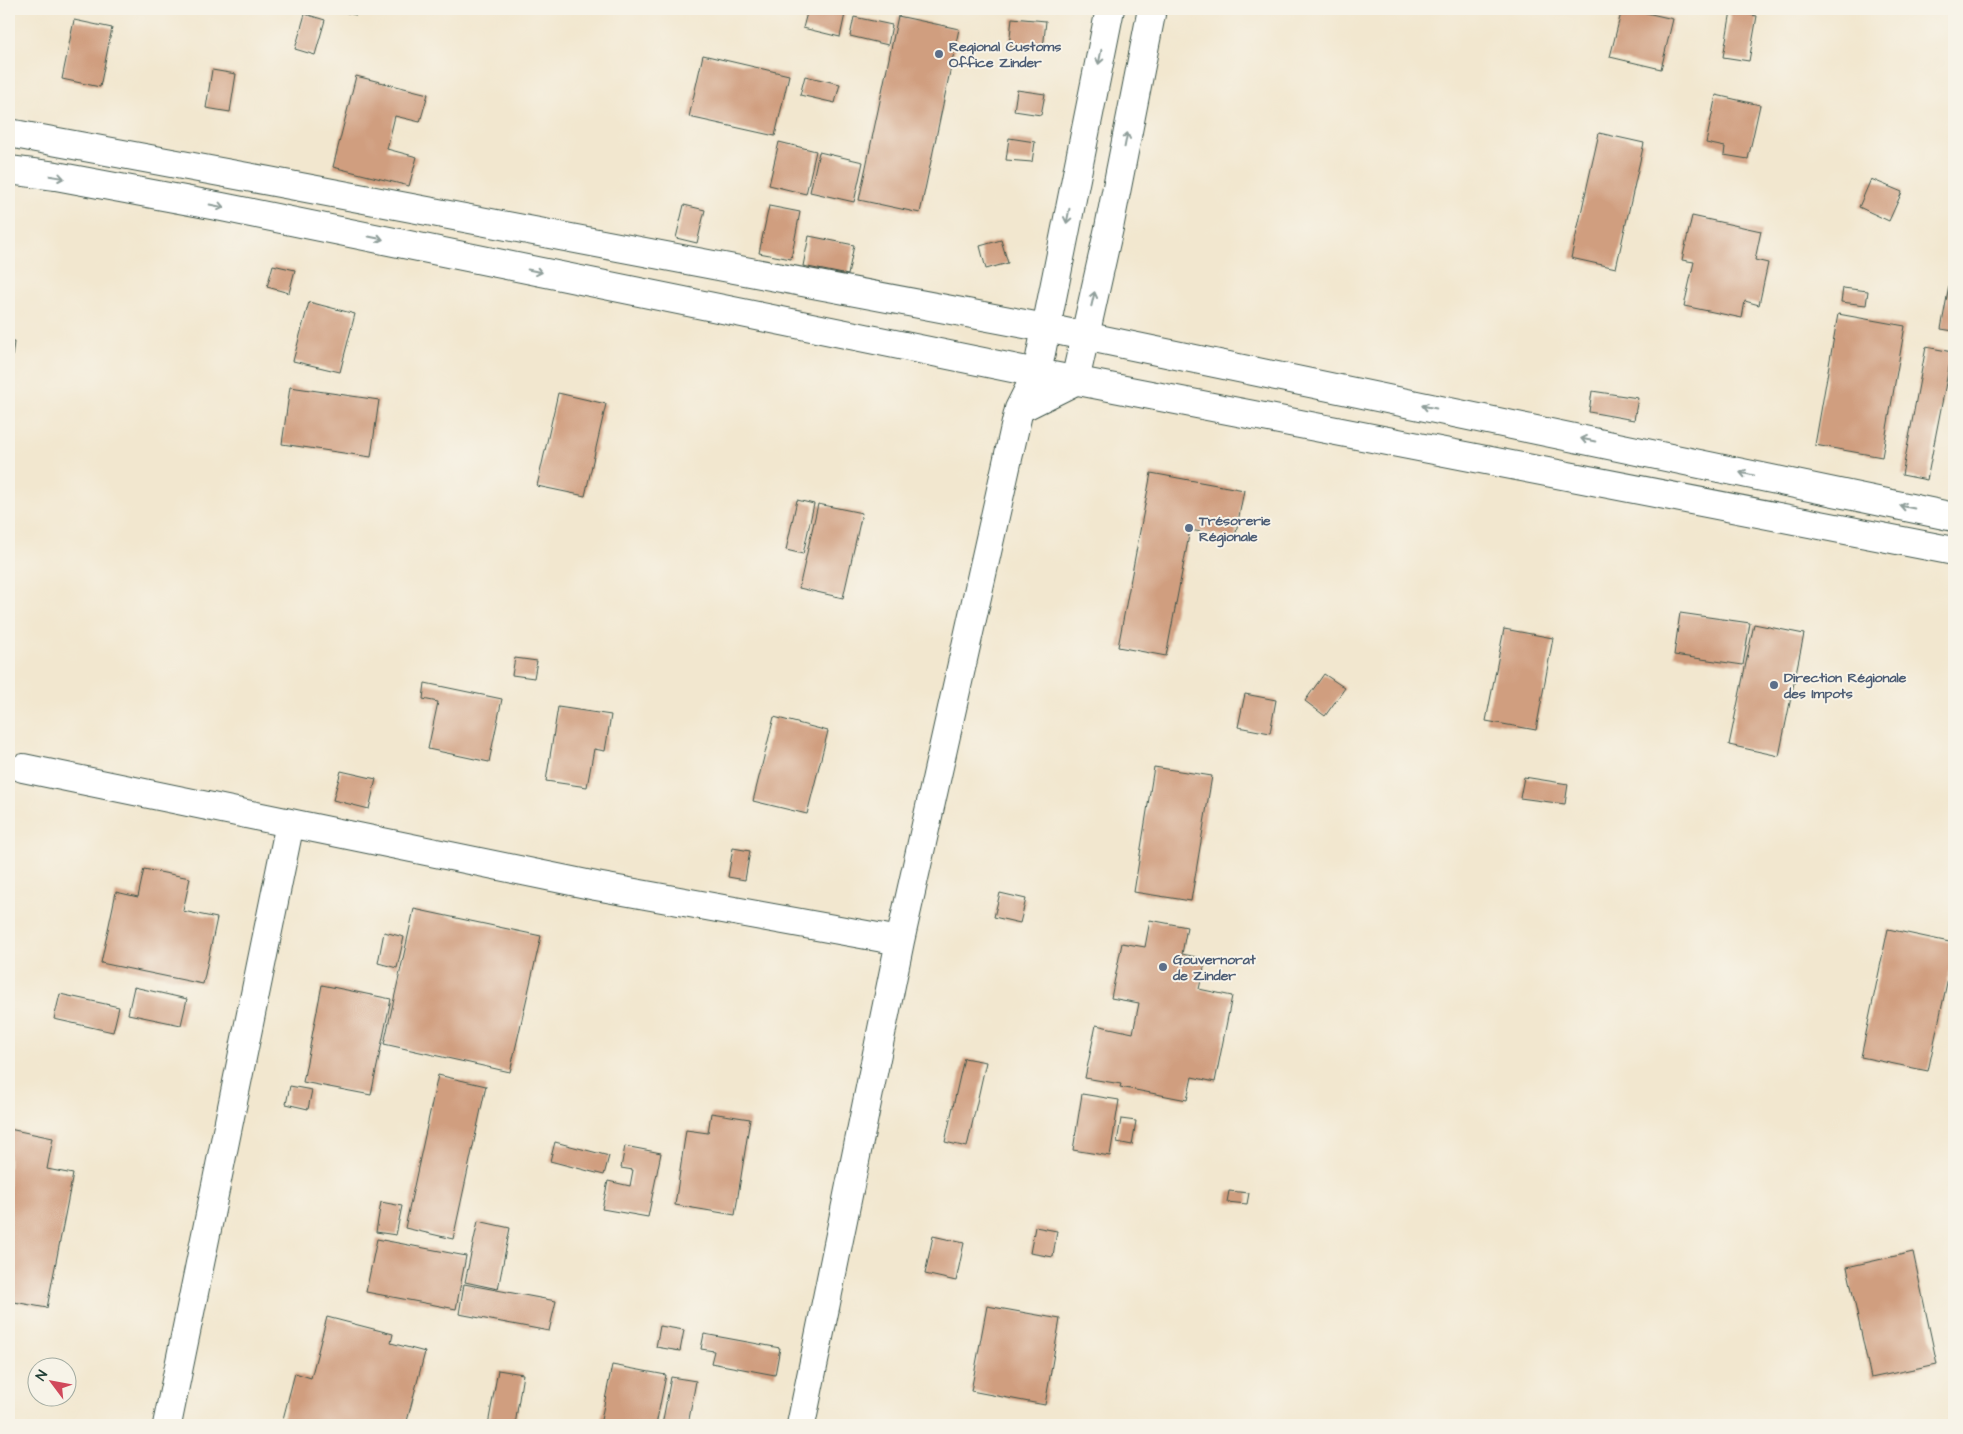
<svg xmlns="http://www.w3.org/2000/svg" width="1963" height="1434" font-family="'Architects Daughter',sans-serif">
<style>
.building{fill:#d09e7f}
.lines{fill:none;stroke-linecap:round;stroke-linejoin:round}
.minor-casing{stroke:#3f564b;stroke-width:30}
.tertiary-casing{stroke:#3f564b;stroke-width:30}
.trunk-casing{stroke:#3f564b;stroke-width:30}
.minor{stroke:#fff;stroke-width:28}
.tertiary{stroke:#fff;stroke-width:28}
.trunk{stroke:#fff;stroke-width:28}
.oneway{stroke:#8f9e9a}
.service-dot{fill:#5c6f8a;stroke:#f7f3e8;stroke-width:2}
.labels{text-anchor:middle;stroke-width:4;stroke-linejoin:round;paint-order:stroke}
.service-label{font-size:14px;font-weight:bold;fill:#4e5e75;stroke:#f7f3e8;text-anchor:start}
</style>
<rect width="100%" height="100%" fill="#f7f3e8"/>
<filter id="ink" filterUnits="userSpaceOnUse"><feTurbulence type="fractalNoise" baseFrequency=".02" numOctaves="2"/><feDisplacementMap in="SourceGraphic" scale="10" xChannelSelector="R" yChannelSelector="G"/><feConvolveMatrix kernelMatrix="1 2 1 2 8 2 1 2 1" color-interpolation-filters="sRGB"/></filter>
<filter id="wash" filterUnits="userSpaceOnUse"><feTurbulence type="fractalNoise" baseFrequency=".0096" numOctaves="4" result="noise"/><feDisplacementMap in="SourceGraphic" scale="20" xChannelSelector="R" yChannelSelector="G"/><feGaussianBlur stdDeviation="1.12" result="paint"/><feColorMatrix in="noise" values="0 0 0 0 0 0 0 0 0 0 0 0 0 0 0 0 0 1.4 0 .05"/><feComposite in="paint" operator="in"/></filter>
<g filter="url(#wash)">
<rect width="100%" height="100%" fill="#f2e7cf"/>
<g id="blocks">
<path class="building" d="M 332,9 L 357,9 L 356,15 Z
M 808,9 L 822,9 L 845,14 L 840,37 L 803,28 Z
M 1622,9 L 1629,9 L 1673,19 L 1661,69 L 1610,57 Z
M 1731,11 L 1757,16 L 1749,61 L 1723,57 Z
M 305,14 L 325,20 L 315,55 L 295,49 Z
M 898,16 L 959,29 L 920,213 L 859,200 Z
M 854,17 L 892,25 L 888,45 L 850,36 Z
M 1012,18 L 1046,21 L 1043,49 L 1009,46 Z
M 74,20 L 112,28 L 100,87 L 62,79 Z
M 703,55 L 789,75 L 775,136 L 689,117 Z
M 212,70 L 236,74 L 230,112 L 206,108 Z
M 356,76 L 428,94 L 420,122 L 395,116 L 387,149 L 417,157 L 409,186 L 333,167 Z
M 805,76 L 840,84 L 835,103 L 800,95 Z
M 1017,90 L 1045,94 L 1041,115 L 1014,111 Z
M 1716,95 L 1760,105 L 1748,159 L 1724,155 L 1725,147 L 1706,143 Z
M 1599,133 L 1644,143 L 1616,268 L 1571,258 Z
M 1009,138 L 1035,142 L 1032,162 L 1006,160 Z
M 779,142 L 816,151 L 806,194 L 769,185 Z
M 819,152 L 863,162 L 854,202 L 810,192 Z
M 1871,179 L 1902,192 L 1889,221 L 1859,207 Z
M 684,205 L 705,210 L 697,243 L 676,238 Z
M 769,206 L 800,212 L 791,259 L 759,253 Z
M 1692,216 L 1761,231 L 1755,260 L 1768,263 L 1759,305 L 1745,301 L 1742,318 L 1684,306 L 1694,262 L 1682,260 Z
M 809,236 L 854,245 L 848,275 L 803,266 Z
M 1001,240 L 1008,263 L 986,269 L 980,246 Z
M 1953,264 L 1954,264 L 1954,331 L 1941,329 Z
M 273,265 L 295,270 L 289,293 L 267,287 Z
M 1843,288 L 1868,291 L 1866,305 L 1841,302 Z
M 309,302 L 355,314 L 340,372 L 293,361 Z
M 1838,314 L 1905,326 L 1882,457 L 1815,445 Z
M 9,342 L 14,342 L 10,374 L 9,374 Z
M 1926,347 L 1952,352 L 1927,480 L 1902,475 Z
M 290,387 L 379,400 L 371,457 L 282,444 Z
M 1592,391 L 1638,398 L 1634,420 L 1589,412 Z
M 558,393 L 606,404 L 585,496 L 537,486 Z
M 1151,473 L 1244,490 L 1235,538 L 1190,530 L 1166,656 L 1118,647 Z
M 797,500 L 814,504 L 803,554 L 786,550 Z
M 818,504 L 862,513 L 843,598 L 799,588 Z
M 1680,613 L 1750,623 L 1743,665 L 1674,655 Z
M 1754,624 L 1804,634 L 1779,756 L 1729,745 Z
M 1504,629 L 1553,638 L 1536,730 L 1486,721 Z
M 515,658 L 537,661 L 534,678 L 512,675 Z
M 1324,674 L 1345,688 L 1325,716 L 1305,701 Z
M 425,683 L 502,699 L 489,762 L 428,749 L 438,702 L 423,699 Z
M 1245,694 L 1276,700 L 1270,733 L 1238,727 Z
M 558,707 L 611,715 L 605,751 L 594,749 L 587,787 L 546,781 Z
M 774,717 L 828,731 L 807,814 L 753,801 Z
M 1154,767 L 1212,776 L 1191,901 L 1134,892 Z
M 341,771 L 376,779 L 369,809 L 333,800 Z
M 1524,777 L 1568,784 L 1565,804 L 1520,798 Z
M 733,848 L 750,851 L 745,880 L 728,877 Z
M 144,869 L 190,878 L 183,911 L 217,918 L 203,984 L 101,963 L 116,892 L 138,897 Z
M 1000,893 L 1026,899 L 1020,923 L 994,917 Z
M 414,909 L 541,936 L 510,1072 L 384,1044 Z
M 1150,920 L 1187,927 L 1182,954 L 1206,959 L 1199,989 L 1232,996 L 1215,1082 L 1192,1077 L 1187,1100 L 1120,1087 L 1121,1084 L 1085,1078 L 1096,1025 L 1133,1033 L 1139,1003 L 1111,998 L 1122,943 L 1145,947 Z
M 1888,929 L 1954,943 L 1954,950 L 1928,1071 L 1861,1057 Z
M 384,932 L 404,937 L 397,968 L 378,963 Z
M 322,985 L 391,999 L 371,1095 L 303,1082 Z
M 134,987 L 187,999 L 181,1025 L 128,1014 Z
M 60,994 L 119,1007 L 113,1032 L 54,1019 Z
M 964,1058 L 986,1062 L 967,1147 L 945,1142 Z
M 438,1075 L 486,1086 L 453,1239 L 405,1228 Z
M 290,1086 L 312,1090 L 308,1109 L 286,1104 Z
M 1082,1094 L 1119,1100 L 1110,1156 L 1073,1150 Z
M 711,1113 L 750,1119 L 735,1215 L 675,1205 L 686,1130 L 708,1133 Z
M 1121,1119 L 1136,1121 L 1132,1145 L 1117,1142 Z
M 9,1129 L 53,1138 L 47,1169 L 73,1174 L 47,1308 L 9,1301 Z
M 555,1142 L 609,1156 L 604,1175 L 550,1161 Z
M 625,1146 L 661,1153 L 648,1217 L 602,1209 L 608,1181 L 630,1186 L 633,1170 L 621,1168 Z
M 1229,1191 L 1249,1193 L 1247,1204 L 1227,1202 Z
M 381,1202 L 402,1206 L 396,1235 L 376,1232 Z
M 478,1221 L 510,1228 L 498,1289 L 465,1282 Z
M 1035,1227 L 1057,1231 L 1053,1257 L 1030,1253 Z
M 933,1236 L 964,1243 L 956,1281 L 925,1274 Z
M 377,1239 L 466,1256 L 456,1309 L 366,1292 Z
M 1913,1252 L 1937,1364 L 1871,1378 L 1847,1267 Z
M 464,1284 L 556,1301 L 549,1331 L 459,1314 Z
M 987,1306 L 1060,1319 L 1045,1405 L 971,1391 Z
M 327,1317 L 393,1334 L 391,1343 L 425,1352 L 406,1425 L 301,1425 L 302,1424 L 283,1419 L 295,1373 L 311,1378 Z
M 660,1326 L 684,1330 L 680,1351 L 656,1347 Z
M 704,1334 L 780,1348 L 775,1375 L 711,1363 L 714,1351 L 701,1349 Z
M 612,1365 L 666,1375 L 656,1425 L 600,1425 Z
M 498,1370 L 523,1374 L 515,1425 L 488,1425 Z
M 671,1377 L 696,1381 L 688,1425 L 662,1425 Z"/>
</g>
</g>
<g filter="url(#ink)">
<use href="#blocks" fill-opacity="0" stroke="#3f564b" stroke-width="1"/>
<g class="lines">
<defs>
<path id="minor" d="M 1019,409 L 1075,381
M 23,768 L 290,823 L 167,1425
M 290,823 L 596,886 L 900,941
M 801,1425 L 900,941 L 1019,409 L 1037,373"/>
<path id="tertiary" d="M 1037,373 L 1110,9
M 1075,381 L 1109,228 L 1152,9"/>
<path id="trunk" d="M 9,133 L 269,181 L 1046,328 L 1954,517
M 9,170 L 56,176 L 222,207 L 1037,373 L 1954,551"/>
</defs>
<use href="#minor" class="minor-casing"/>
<use href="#tertiary" class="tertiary-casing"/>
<use href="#trunk" class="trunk-casing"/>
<use href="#minor" class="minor"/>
<use href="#tertiary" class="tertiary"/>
<use href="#trunk" class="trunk"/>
</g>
<defs><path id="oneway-shaft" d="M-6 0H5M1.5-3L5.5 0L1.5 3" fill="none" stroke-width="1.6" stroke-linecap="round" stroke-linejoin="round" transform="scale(1.25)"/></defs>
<g class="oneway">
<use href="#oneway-shaft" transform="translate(1100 57) rotate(101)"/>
<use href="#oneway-shaft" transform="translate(1126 140) rotate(-79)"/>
<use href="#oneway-shaft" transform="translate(57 177) rotate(9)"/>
<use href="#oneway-shaft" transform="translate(217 206) rotate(11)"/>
<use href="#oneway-shaft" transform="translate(1068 216) rotate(101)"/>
<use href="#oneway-shaft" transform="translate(376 238) rotate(12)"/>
<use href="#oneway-shaft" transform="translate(535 271) rotate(12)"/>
<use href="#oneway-shaft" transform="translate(1093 299) rotate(-77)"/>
<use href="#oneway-shaft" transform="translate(1429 407) rotate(-168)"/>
<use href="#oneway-shaft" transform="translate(1588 440) rotate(-168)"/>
<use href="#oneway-shaft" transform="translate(1747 474) rotate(-168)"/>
<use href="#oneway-shaft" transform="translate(1907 507) rotate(-168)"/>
</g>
</g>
<g class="service-dot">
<circle cx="939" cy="54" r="5"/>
<circle cx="1189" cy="528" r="5"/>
<circle cx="1774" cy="685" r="5"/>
<circle cx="1163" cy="967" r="5"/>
</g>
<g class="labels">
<g class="service-label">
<text x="949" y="51">Regional Customs<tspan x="949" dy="16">Office Zinder</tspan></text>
<text x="1199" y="525">Trésorerie<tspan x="1199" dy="16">Régionale</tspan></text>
<text x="1784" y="682">Direction Régionale<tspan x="1784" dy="16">des Impots</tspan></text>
<text x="1173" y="964">Gouvernorat<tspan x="1173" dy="16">de Zinder</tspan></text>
</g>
</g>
<rect width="1963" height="1434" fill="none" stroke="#f7f3e8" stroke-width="30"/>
<g transform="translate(52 1382) rotate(302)"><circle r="24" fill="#f7f3e8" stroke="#a1aaa0"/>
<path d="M0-4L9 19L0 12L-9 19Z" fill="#d1495b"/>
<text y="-8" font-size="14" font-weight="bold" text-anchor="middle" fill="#1f3d34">N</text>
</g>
</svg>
